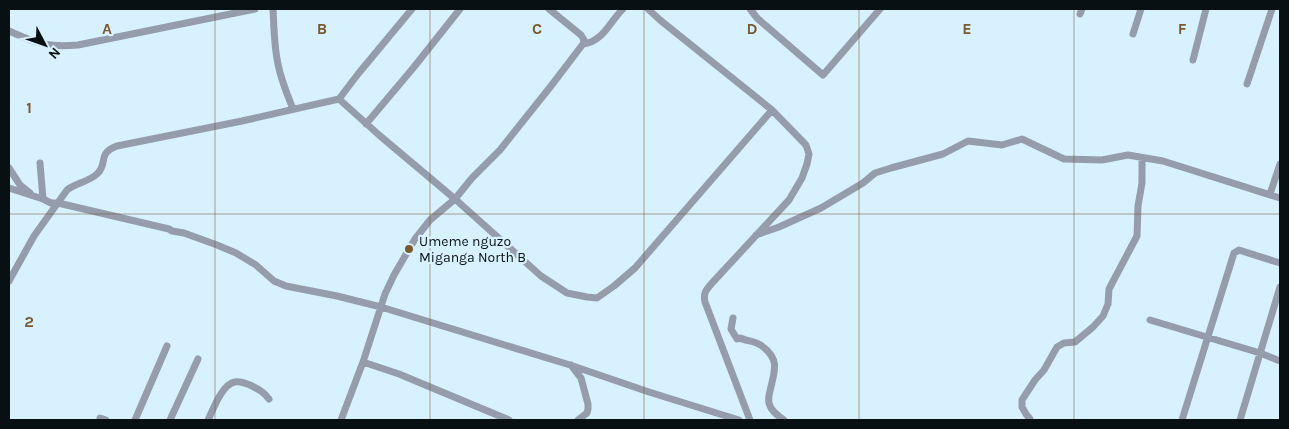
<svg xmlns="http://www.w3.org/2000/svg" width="1289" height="429" font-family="Karla,sans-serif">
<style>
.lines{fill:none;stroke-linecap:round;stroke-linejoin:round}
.minor{stroke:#959cab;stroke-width:7}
.grid{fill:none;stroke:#795a2f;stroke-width:1;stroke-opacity:0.55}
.poi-dot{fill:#795a2f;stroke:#d8f1fe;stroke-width:2}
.labels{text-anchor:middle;stroke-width:4.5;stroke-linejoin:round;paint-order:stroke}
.poi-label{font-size:14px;fill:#081014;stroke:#d8f1fe;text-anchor:start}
.grid-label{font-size:16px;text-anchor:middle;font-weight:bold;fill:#795a2f;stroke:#d8f1fe;stroke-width:4.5;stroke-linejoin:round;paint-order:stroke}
</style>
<rect width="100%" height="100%" fill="#d8f1fe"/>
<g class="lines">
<path class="minor" d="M 273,9 C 274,27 274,46 278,64 C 281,80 287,94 293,109
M 412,9 L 358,74 L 339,99 L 379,135 L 455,199 L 541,276 L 567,293 L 587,297 L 597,298 L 614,286 L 635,268 L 772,110
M 648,9 L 660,20 L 772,110 L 806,145 L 809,154 L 807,164 L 802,178 L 789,200 L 712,283 C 706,290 703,293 705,302 L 750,420
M 750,9 L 757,18 L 823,75 L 880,9
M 1080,14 L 1082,9
M 9,31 C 37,43 47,48 78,45 L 255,9
M 1133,34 L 1141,9
M 583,44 C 603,42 610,21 623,9
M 1193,60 L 1206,9
M 1247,84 L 1272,9
M 366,124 L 414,67 L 460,9
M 40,163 L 43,199
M 9,168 L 20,185 L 30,193
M 9,188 L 43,199 L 51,203 L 58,203 L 169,229 L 172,231 L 184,233 L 217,245 L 236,253 L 256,265 L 274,281 L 286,286 L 337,296 L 381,307 L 570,365 L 649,392 L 739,420
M 1270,194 L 1280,164
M 756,235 L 779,227 L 821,208 L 863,183 L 875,173 L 891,168 L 943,154 L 968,141 L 1002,145 L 1022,139 L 1064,159 L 1102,160 L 1128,155 L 1163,161 L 1280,198
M 9,281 L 34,236 L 67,190 C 76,183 88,182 97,174 C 109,163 96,154 117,146 L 242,121 L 339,99
M 733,318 L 731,329 L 737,339 L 740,338 C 746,341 756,341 762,346 C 781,360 774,372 770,391 C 769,395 768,398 769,403 C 771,411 777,415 784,420
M 1150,320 L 1260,353 L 1280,361
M 363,362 L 399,374 L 509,420
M 571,365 L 581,378 L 588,404 L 588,409 L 587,413 L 578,420
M 100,418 L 106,420
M 135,420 L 167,346
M 170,420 L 198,359
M 208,420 C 213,410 222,384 235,382 C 240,381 245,383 250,385 C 258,389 264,392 269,399
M 341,420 L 363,362 L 385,294 L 394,275 L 415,239 L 430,220 L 455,199 L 472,178 L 500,150 L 551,86 L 583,44 L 584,40 L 581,35 L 549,9
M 1030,420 L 1030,419 L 1026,414 L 1022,407 L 1022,400 L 1035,380 L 1044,370 L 1057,347 L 1064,343 L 1075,342 L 1093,327 L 1103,316 L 1108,304 L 1109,289 L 1137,236 L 1138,206 L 1142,183 L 1142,158
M 1182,420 L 1234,253 L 1239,250 L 1280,263
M 1240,420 L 1280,287"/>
</g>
<path class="grid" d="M 215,9 L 215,420M 430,9 L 430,420M 644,9 L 644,420M 859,9 L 859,420M 1074,9 L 1074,420M 9,214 L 1280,214"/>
<circle class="poi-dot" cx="409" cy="249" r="5"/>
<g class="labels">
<g class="poi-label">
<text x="419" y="246">Umeme nguzo<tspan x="419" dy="16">Miganga North B</tspan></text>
</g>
</g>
<g class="grid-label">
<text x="107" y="34">A</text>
<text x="322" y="34">B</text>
<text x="537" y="34">C</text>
<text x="752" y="34">D</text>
<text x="967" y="34">E</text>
<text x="1182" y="34">F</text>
<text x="29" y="113">1</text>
<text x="29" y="327">2</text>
</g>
<rect width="1289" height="429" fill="none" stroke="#081014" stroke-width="20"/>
<g transform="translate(45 45) rotate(131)" stroke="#d8f1fe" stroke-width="4" paint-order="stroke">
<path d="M0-4L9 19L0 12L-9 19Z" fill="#081014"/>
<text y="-8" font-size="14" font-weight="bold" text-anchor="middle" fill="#081014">N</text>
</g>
</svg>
